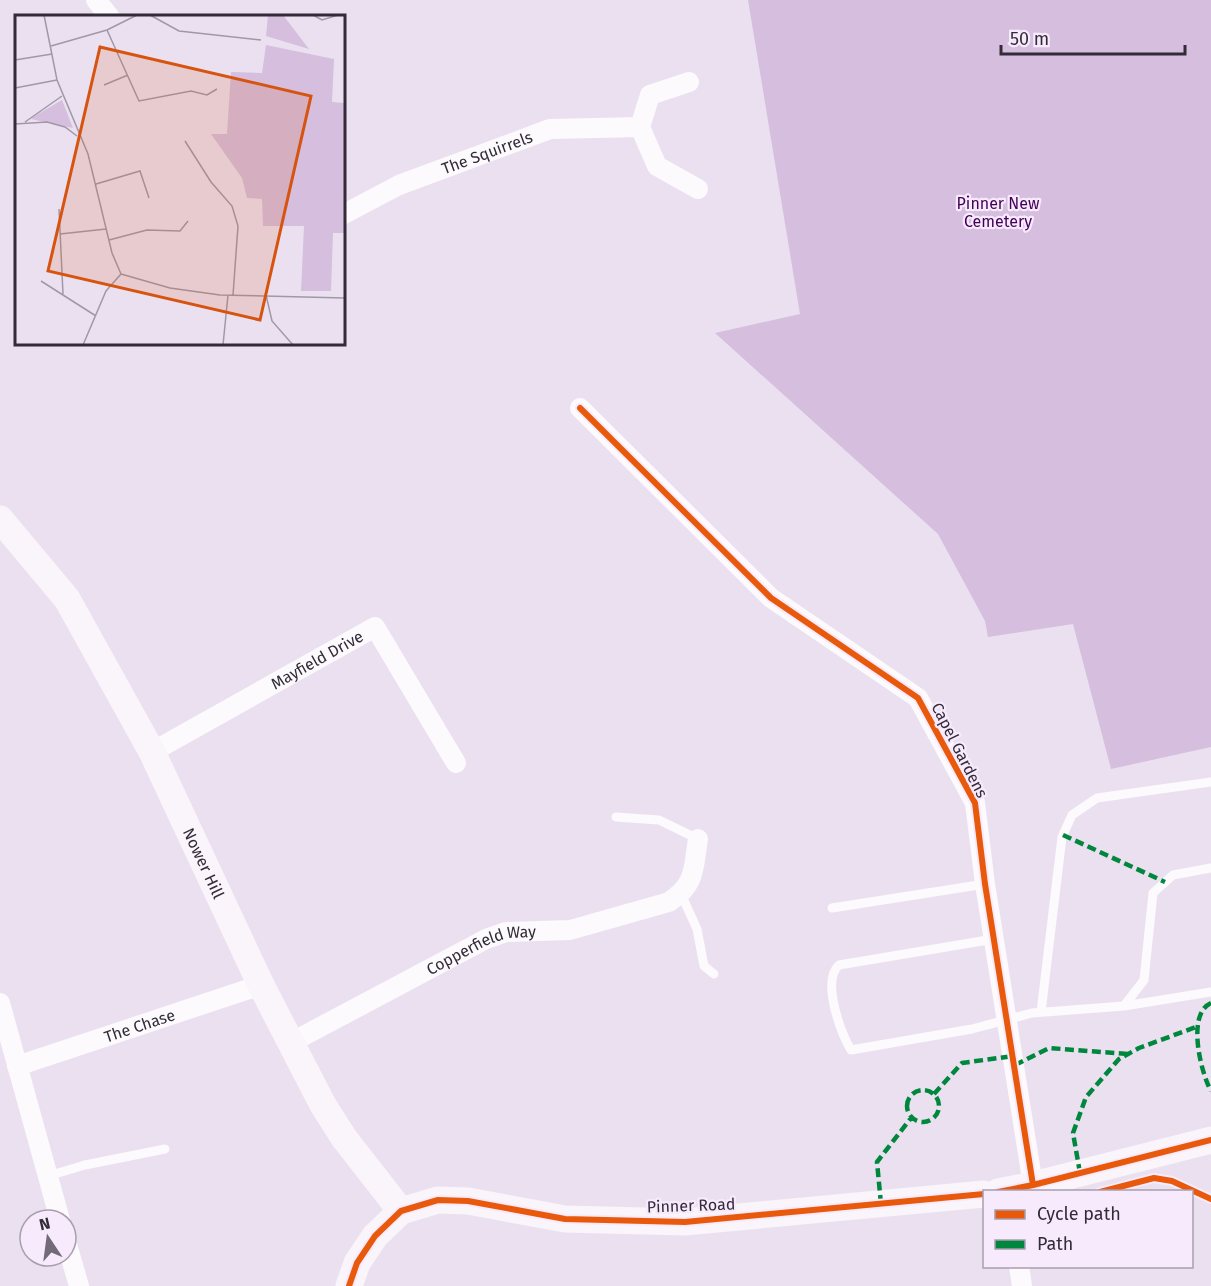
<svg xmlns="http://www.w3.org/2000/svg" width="1211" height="1286" font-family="'Fira Sans',sans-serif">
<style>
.green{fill:#d5bede}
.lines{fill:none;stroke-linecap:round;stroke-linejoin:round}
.lane{stroke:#fcfafd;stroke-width:9}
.street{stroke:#fcfafd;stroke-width:20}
.secondary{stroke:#f9f5fa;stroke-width:27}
.quiet{stroke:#00873e;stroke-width:4.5;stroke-dasharray:9 4.5;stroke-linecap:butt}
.cycleway-casing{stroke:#f7eafc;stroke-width:10}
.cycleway{stroke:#e8590c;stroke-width:6}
.labels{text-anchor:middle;stroke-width:4.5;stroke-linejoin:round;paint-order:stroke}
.street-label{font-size:16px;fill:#332b37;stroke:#f7eafc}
.park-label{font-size:16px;fill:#430057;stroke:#f7eafc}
.inset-road{fill:none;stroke:#a198a6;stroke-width:1.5}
.view{fill:#d65410;fill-opacity:0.15;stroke:#d65410;stroke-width:3}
.inset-edge{fill:none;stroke:#332b37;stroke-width:3}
</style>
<rect width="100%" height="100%" fill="#ebe0f0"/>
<path class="green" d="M 748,0 L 1211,0 L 1211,747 L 1111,769 L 1073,624 L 988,637 L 985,621 L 938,534 L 715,333 L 800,314 Z"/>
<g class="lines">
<path class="lane" d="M 616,817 L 659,820 L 698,839
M 681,894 L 697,929 L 704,966 L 714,974
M 832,908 L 985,884
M 994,939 L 839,965 C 821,981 841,1033 851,1050 L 972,1029 L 1032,1013 L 1124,1006 L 1144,980 L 1153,893 L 1173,875 L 1211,868
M 1124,1006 L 1211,992
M 1041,1012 L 1062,837 L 1072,815 L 1097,798 L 1211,782
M 48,1176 L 85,1165 L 165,1149"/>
<g class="street">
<path d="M 96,0 L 109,16"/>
<path d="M 640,127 L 657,166 L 698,189"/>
<path id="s1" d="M 344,214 L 399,185 L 550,129 L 640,127 L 650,95 L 689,82"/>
<path d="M 580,408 L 771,598 L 918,698 L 975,803 L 985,884 L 1033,1185"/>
<path id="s2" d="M 152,752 L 375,627 L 456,763"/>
<path d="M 0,1003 L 60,1220"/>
<path id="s3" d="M 292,1042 L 486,939 L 506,932 L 570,930 L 669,902 C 696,884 693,870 698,839"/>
<path id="s4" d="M 17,1066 L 261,985"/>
<path d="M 66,1241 L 79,1286"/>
<path d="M 1019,1266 L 1022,1286"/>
</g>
<g class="secondary">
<path id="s5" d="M 0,519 L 67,599 L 152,752 L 261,985 L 323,1105 L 344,1138 L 401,1211"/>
<path d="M 998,1192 L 1033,1185 L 1211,1140"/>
<path d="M 349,1286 L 357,1263 L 375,1236 L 401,1211 L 438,1200 L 468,1201 L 565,1219 L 685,1222 L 984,1194"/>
</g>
<path class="quiet" d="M 1063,835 L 1165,882
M 1211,1003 C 1186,1014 1201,1073 1211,1091
M 1015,1065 L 1049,1048 L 1128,1054
M907 1106a16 16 0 1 1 32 0a16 16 0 1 1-32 0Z
M 934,1094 L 962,1063 L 1013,1056
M 1080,1173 L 1073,1133 L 1086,1097 L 1119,1059 L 1139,1048 L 1196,1027
M 881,1204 L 877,1162 L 911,1118"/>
<defs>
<path id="cycleway" d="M 580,408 L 771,598 L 918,698 L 975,803 L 985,884 L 1033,1185
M 998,1192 L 1033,1185 L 1211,1140
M 1100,1192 L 1154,1178 L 1172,1181 L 1211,1199
M 349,1286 L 357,1263 L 375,1236 L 401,1211 L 438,1200 L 468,1201 L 565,1219 L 685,1222 L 984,1194"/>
</defs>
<use href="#cycleway" class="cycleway-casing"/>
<use href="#cycleway" class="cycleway"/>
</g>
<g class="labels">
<g class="street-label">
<text dy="6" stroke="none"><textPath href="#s1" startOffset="156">The Squirrels</textPath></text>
<text dy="6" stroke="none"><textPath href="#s2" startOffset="189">Mayfield Drive</textPath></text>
<text transform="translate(960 750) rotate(63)" y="6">Capel Gardens</text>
<text dy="6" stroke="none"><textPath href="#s5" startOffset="402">Nower Hill</textPath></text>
<text dy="6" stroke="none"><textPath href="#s3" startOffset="212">Copperfield Way</textPath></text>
<text dy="6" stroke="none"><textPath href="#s4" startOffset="129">The Chase</textPath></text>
<text transform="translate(691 1205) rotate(-2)" y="6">Pinner Road</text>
</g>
<g class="park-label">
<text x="998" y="209">Pinner New<tspan x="998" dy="18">Cemetery</tspan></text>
</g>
</g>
<g transform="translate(15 15)">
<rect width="330" height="330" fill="#ebe0f0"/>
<path d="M 253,0 L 268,0 L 294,34 L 251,21 ZM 251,30 L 319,44 L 317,87 L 330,88 L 330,218 L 318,218 L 316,276 L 286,276 L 289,211 L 248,211 L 247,184 L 232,183 L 227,163 L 196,119 L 212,119 L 216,57 L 247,58 ZM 47,85 L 58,113 L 16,104 L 18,102 Z" fill="#d5bede"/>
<path class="inset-road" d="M 29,0 L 42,65 L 73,139 L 97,238 L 106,259M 135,0 L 164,16 L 246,25M 298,0 L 307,5 L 323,0M 92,15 L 124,86 L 176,76 L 192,80 L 202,74M 36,31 L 92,15 L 122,0M 0,45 L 37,39M 89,70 L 113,60M 0,73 L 42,65M 10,107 L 47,81M 0,109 L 32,107 L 50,112 L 62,121M 170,126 L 196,167 L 217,191 L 223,211 L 218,280M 81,169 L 125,156 L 134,183M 44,194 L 48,279M 45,219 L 91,214M 94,225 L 132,215 L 165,216 L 173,206M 106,259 L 155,273 L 205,280 L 330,283M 26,266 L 81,301M 251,280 L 257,306 L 278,330M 68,330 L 91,276 L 106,259M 208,330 L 213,280"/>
<path class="view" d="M 85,32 L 296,81 L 245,305 L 33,256 Z"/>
<rect width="330" height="330" class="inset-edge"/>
</g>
<rect x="983" y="1190" width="210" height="78" fill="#f7eafc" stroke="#a99ead" stroke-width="1.5"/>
<rect x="995" y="1210" width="30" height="9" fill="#e8590c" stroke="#a99ead" stroke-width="1.5"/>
<text x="1037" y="1220" font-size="18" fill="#332b37">Cycle path</text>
<rect x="995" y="1240" width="30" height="9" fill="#00873e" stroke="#a99ead" stroke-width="1.5"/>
<text x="1037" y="1250" font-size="18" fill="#332b37">Path</text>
<g transform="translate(48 1238) rotate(347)"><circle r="28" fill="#f7eafc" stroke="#a99ead" stroke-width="1.5"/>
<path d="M0-4.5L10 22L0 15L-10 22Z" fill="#736a78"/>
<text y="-9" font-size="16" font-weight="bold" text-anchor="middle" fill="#332b37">N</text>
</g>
<path d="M1001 45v9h184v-9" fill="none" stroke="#332b37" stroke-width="3"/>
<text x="1010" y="45" font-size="18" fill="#332b37" stroke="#f7eafc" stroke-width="4.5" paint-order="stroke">50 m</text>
</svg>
